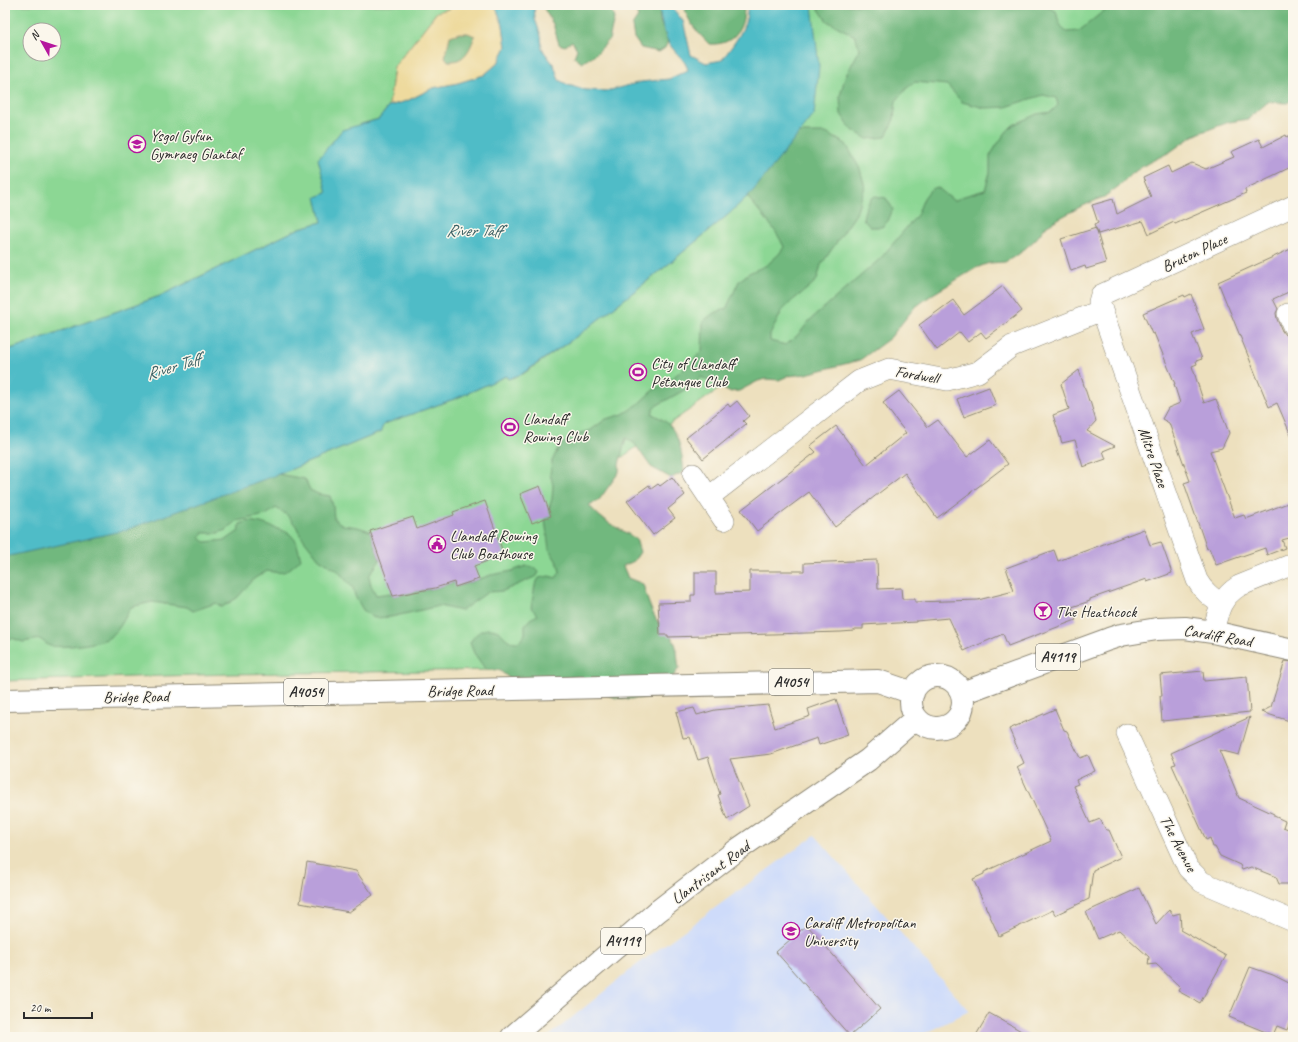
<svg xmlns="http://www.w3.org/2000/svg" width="1298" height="1042" font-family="Caveat,sans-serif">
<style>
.built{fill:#cedbfa}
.green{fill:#8cd794;stroke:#5c8160;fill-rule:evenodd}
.forest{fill:#71b87e;stroke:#4e7254}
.sand{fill:#eeda9e;stroke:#8c8264;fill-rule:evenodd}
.water{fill:#4fbcc7;stroke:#3d7479}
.building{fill:#b99fda}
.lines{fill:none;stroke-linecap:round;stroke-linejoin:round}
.street-casing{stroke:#8c8674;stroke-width:22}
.primary-casing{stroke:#8c8674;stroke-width:24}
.street{stroke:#fff;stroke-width:21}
.primary{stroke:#fff;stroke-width:22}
.labels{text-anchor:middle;stroke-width:3;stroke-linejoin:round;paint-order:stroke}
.shield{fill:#fbf7ec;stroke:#696865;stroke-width:1}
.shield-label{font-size:15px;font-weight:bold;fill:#2b2b2b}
.poi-label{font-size:16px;fill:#2b2b2b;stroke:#fbf7ec;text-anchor:start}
.street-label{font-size:16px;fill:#2b2b2b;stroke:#fbf7ec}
.water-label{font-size:17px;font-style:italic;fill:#385e62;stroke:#fbf7ec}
</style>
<rect width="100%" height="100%" fill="#fbf7ec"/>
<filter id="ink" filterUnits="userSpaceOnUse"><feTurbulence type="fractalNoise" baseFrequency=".025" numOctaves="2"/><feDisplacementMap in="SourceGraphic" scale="8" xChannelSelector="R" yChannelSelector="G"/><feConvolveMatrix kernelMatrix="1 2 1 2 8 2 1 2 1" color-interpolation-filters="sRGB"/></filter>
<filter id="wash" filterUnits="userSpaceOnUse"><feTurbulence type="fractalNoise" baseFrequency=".012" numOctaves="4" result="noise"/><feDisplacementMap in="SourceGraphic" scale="16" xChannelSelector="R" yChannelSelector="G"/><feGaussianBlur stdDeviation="0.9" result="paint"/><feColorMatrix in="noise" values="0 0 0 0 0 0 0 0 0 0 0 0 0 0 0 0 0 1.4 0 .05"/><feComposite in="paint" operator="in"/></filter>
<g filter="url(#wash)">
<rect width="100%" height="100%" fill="#ede0be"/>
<path class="built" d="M 815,835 L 969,1011 L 918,1037 L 548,1037 L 638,964 Z"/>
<path class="green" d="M 5,5 L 452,5 L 448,9 L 437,12 L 394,67 L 389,106 L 379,119 L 361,124 L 327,193 L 317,197 L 322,222 L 300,228 L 160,296 L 5,351 ZM 30,30 L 54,30 L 54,54 L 30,54 Z
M 812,5 L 1293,5 L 1293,84 L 743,372 L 621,458 L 569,488 L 662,665 L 499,670 L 230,674 L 5,681 L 5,557 L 126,530 L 287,471 L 381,432 L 380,431 L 384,424 L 457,398 L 506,376 L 508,379 L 523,374 L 580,334 L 665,267 L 729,214 Z"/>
<path class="forest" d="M 542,5 L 610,5 L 614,19 L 609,40 L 597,53 L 582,63 L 574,57 L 577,49 L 572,41 L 565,46 L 559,44 L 553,24 Z
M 633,5 L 659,5 L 660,21 L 668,41 L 665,48 L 659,52 L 641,48 L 634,38 L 632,26 L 638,17 Z
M 684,5 L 744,5 C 745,28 734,46 709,44 C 697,32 687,21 684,5 Z
M 816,5 L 1043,5 L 1056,11 L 1059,23 L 1066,32 L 1079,31 L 1111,5 L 1293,5 L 1293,99 L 1287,103 L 1268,102 L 1248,119 L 1229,122 L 1194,135 L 1170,152 L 1148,163 L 1131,174 L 1119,186 L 1104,197 L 1080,207 L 1047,225 L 1036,239 L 1019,254 L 1005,262 L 989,263 L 976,268 L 933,294 L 914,308 L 890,338 L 860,360 L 806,374 L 788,376 L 779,380 L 766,379 L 758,381 L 739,391 L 729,392 L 701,377 L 695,384 L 654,407 L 652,414 C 657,416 662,419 666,422 C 680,434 682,454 684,472 L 671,478 L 651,467 L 634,443 L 626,438 L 619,464 L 619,472 L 599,500 L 589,505 C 603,523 618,527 636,539 L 640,552 L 634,561 L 623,566 L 628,578 L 643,584 C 646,596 650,608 656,619 C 661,627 669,633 674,641 C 678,649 677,659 679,668 C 674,675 668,685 662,690 C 651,699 620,702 608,695 C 593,689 585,671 567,678 L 513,681 L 499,670 L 486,670 L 474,653 L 470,643 C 476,631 487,625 500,632 C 503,635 506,639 510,641 C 512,642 516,642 519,642 L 525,634 L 525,625 L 530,619 L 538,615 L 531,608 L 535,585 L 539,578 L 549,576 L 556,578 L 560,572 L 558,564 L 549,549 L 545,520 L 552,499 L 553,485 L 550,474 L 552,461 L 559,447 L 574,435 L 591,430 L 606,419 L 623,414 L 637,405 L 652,391 L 667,382 L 691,363 L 702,351 L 703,321 L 714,313 L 726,309 L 739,281 L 749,273 L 767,265 L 779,254 L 784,247 C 775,226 756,209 743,191 L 785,133 L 826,133 L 846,144 L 860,169 L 865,187 L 856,214 L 821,265 L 817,280 L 807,289 L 793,300 L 782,311 L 770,335 L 770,341 L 786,345 L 799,334 L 810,320 L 881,258 L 917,215 L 924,198 L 930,190 L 937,187 L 954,201 L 964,196 L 985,190 L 990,172 L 990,156 L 996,146 L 1007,131 L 1013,125 L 1037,114 L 1051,112 L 1058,105 L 1056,98 L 1043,95 L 1006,107 L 985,108 L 962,102 L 947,85 L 915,82 L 907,88 L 896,101 L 894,119 L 886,137 L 867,139 L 851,129 L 841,114 L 840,96 L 845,77 L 860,49 L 855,36 L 827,21 Z
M 459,33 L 468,33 L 475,36 C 470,50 464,63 448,61 L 445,57 L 450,36 Z
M 875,196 L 886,198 L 893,209 L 888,221 L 882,227 L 870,227 L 863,219 C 864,211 868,200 875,196 Z
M 267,472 L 305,479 L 310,490 L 318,494 L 330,496 L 333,506 L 334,519 L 343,525 L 358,527 L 370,531 L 380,560 L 369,576 L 371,585 L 376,595 L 391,593 L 393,596 L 435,588 L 454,582 L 456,587 L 491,575 L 512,571 L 526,566 L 535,568 L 539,572 L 537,576 L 503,591 L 488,592 L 461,611 L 439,606 L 391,617 L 374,618 L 363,610 L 355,596 L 353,588 L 337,570 L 319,559 L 301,536 L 296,526 L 287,515 L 276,508 L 266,515 L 237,521 L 226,530 L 218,533 L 202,533 L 200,538 L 205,542 L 226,540 L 239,531 L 240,524 L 249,521 L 261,523 L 289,533 L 296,541 L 301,559 C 287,571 286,575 267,571 L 255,578 L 237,598 L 222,607 L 216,603 L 193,611 L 187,607 L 152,602 L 131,607 C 125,617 120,630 110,637 C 102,644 61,648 50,646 C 47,645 43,641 40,639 L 23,642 L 12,638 L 5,641 L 5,549 Z"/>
<path class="sand" d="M 452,5 L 495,5 L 503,25 L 506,47 L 498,63 L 484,75 L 458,83 L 433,88 L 407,101 L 389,106 L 394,67 L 437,12 L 448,9 ZM 459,33 L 468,33 L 475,36 C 470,50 464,63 448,61 L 445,57 L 450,36 Z"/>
<path class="water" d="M 495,5 L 534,5 L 535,19 L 541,36 L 542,49 L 554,65 L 559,80 L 568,85 L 586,90 L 607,91 L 641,82 L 669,79 L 688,70 C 685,59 676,54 670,45 C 663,33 660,18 659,5 L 673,5 L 674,10 L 683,21 L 691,55 L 706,63 L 722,60 C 734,43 749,27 747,5 L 812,5 L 819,67 L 814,115 L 754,190 L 729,214 L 665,267 L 580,334 L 522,374 L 508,379 L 506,376 L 457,398 L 384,424 L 381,430 L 381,432 L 287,471 L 126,530 L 5,557 L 5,351 L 160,296 L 300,228 L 322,222 L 316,197 L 327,193 L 318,159 L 342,130 L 379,119 L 389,106 L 407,101 L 433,88 L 458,83 L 484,75 L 498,63 L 506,47 L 503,25 Z"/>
<g id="blocks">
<path class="building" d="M 1293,134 L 1293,166 L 1245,189 L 1246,193 L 1175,224 L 1174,222 L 1149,234 L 1143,221 L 1098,234 L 1094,225 L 1098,223 L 1092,205 L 1113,199 L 1117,214 L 1151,197 L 1143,178 L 1168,166 L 1171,173 L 1192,163 L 1206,169 L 1234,157 L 1231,152 L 1259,139 L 1263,147 L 1286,135 L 1287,137 Z
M 1096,228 L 1106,263 L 1086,269 L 1085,266 L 1071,271 L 1061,239 Z
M 1293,248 L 1293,290 L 1273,299 L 1278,309 L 1276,313 L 1277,319 L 1282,331 L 1285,335 L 1290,337 L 1293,345 L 1293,440 L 1277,403 L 1269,407 L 1218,282 Z
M 1003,286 L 1022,311 L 986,338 L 981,332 L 968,342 L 960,332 L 937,350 L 919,325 L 953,300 L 964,315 Z
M 1191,294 L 1204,329 L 1192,334 L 1202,359 L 1196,361 L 1197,364 L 1192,366 L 1204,403 L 1216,399 L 1229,433 L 1222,448 L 1210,451 L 1235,518 L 1244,515 L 1246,519 L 1293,501 L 1293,537 L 1282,540 L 1285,548 L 1267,555 L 1265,548 L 1216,565 L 1209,548 L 1207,549 L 1184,483 L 1190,481 L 1169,423 L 1162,419 L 1168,408 L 1180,403 L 1174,384 L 1175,384 L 1154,333 L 1152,334 L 1143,313 L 1184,295 L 1185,297 Z
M 1079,370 L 1089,401 L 1090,401 L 1096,421 L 1087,431 L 1115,446 L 1103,451 L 1106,459 L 1083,467 L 1075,440 L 1062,443 L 1053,415 L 1069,409 L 1061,384 Z
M 989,387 L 996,405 L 964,417 L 957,399 Z
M 899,391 L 928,427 L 938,420 L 967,457 L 990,440 L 1008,464 L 937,518 L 905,473 L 835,527 L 809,492 L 757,531 L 741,510 L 816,452 L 810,446 L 836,426 L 866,465 L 906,433 L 883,403 Z
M 737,401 L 749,416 L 743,421 L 746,424 L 703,459 L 686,438 L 728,404 L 730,407 Z
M 672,477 L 685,495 L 668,509 L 675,518 L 653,535 L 627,501 L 649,485 L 651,489 L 658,484 L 660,486 Z
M 540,486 L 551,516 L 532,523 L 520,494 Z
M 485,501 L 504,555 L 474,566 L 479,579 L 455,587 L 454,582 L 435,588 L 393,596 L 370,531 L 413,517 L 417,529 L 454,515 L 453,512 Z
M 1144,529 L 1150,545 L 1161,542 L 1172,573 L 1147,582 L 1147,579 L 1090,599 L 1090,601 L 1072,607 L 1076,620 L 1008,646 L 1003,634 L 964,651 L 949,618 L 916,621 L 916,622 L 863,625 L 863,629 L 854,629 L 854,631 L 841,632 L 668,637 L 668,635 L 660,635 L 658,603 L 691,602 L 691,595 L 695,595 L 695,572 L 716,572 L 716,593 L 750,592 L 750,571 L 804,571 L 804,563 L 877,560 L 878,589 L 901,588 L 902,599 L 915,599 L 915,602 L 978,600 L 1014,591 L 1006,568 L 1054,550 L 1058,561 Z
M 1285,661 L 1293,662 L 1293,722 L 1261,712 L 1271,707 Z
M 1203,671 L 1204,681 L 1247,677 L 1250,712 L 1162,721 L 1160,696 L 1162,696 L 1160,675 Z
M 836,699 L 848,735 L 819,745 L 817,738 L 771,754 L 730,759 L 749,806 L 727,820 L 718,795 L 720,794 L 708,757 L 698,760 L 690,737 L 683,738 L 676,712 L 694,708 L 697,715 L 715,710 L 768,705 L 775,728 L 810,716 L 808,709 Z
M 1055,709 L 1064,730 L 1067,731 L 1080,758 L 1088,755 L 1095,771 L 1076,780 L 1078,784 L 1073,786 L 1090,823 L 1100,819 L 1106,830 L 1109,830 L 1121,857 L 1093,870 L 1089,899 L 1055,915 L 1053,910 L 999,936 L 973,879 L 984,874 L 984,872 L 1051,841 L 1017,767 L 1024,763 L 1009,729 Z
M 1250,717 L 1239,755 L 1219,750 L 1239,798 L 1274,814 L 1274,816 L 1285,821 L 1283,827 L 1293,831 L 1293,884 L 1279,884 L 1276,877 L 1251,867 L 1242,870 L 1240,865 L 1220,856 L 1215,847 L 1213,847 L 1210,838 L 1206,840 L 1172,765 L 1176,764 L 1171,753 Z
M 307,862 L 356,871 L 373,895 L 349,912 L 300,903 Z
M 1139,888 L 1156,924 L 1169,910 L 1173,915 L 1180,913 L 1181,928 L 1180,930 L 1226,956 L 1200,1003 L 1178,991 L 1180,987 L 1156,964 L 1148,965 L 1149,957 L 1119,930 L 1098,939 L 1086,912 Z
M 807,925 L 880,1009 L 850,1036 L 776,952 Z
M 1250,967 L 1273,975 L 1293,985 L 1293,1015 L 1287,1030 L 1277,1026 L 1273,1035 L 1229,1017 Z
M 989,1013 L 1032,1037 L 975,1037 Z"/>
</g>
</g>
<g filter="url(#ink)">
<use href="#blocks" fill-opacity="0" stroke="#8c8674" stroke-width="1"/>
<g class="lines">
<defs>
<path id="street" d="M 1288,314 L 1293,326
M 693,474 L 724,520
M 709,497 L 859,381 L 889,369 L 947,380 L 978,372 L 1012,346 L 1102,310
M 1221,604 C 1211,597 1203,591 1197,580 L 1099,302 L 1101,295 L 1293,206
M 1213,632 C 1218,612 1220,598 1239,586 L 1293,564
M 1127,734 L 1188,868 L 1202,882 L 1293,921"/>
<path id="primary" d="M911 702a26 26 0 1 1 52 0a26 26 0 1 1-52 0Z
M 962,693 L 1109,639 L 1121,635 L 1157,629 L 1185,628 L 1213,632 L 1293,650
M 5,700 L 878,681 L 913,693
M 512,1037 L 658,911 L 737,850 L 868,760 L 916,718"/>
</defs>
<use href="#street" class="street-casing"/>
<use href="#primary" class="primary-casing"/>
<use href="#street" class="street"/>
<use href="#primary" class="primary"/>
</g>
</g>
<defs>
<symbol id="school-ring" viewBox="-11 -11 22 22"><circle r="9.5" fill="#fbf7ec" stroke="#b5179e" stroke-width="1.5"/><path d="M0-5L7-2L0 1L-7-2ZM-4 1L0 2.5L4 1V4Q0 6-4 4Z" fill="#b5179e"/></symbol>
<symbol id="stadium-ring" viewBox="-11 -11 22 22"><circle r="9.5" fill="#fbf7ec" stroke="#b5179e" stroke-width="1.5"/><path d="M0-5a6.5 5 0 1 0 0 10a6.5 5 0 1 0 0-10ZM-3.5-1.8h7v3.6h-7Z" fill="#b5179e"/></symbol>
<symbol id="civic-ring" viewBox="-11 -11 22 22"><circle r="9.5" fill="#fbf7ec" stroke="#b5179e" stroke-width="1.5"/><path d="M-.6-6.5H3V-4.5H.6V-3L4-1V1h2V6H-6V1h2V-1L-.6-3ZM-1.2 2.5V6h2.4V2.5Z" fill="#b5179e"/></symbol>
<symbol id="bar-ring" viewBox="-11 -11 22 22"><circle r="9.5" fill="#fbf7ec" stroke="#b5179e" stroke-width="1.5"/><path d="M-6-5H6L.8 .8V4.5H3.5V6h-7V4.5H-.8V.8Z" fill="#b5179e"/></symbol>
<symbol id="university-ring" viewBox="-11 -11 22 22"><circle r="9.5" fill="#fbf7ec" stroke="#b5179e" stroke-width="1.5"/><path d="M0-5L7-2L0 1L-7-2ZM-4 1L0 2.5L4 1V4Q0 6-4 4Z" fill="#b5179e"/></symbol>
</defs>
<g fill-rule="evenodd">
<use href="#school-ring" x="127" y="134" width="20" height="20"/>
<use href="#stadium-ring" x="628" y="362" width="20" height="20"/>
<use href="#stadium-ring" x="500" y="417" width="20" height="20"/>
<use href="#civic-ring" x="427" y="534" width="20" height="20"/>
<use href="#bar-ring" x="1033" y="601" width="20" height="20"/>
<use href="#university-ring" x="781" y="921" width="20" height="20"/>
</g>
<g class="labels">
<g class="shield">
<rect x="1036" y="644" width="44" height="26" rx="3"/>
<rect x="769" y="669" width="44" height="26" rx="3"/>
<rect x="284" y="679" width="44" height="26" rx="3"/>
<rect x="601" y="928" width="44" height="26" rx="3"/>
</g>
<g class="shield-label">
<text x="1058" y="662">A4119</text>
<text x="791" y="687">A4054</text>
<text x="306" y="697">A4054</text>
<text x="623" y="946">A4119</text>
</g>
<g class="poi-label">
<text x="150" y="141">Ysgol Gyfun<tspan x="150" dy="18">Gymraeg Glantaf</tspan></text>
<text x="651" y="369">City of Llandaff<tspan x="651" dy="18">Pétanque Club</tspan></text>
<text x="523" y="424">Llandaff<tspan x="523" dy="18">Rowing Club</tspan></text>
<text x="450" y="541">Llandaff Rowing<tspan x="450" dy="18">Club Boathouse</tspan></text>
<text x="1056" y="617">The Heathcock</text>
<text x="804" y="928">Cardiff Metropolitan<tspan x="804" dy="18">University</tspan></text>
</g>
<g class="street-label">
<text transform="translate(1194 252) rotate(-25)" y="6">Bruton Place</text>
<text transform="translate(917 374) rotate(10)" y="6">Fordwell</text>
<text transform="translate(1154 457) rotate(71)" y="6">Mitre Place</text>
<text transform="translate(1218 635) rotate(10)" y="6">Cardiff Road</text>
<text transform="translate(460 690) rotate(-1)" y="6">Bridge Road</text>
<text transform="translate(136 696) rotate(-1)" y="6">Bridge Road</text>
<text transform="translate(1179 843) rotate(62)" y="6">The Avenue</text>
<text transform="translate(710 872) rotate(-37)" y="6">Llantrisant Road</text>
</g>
<g class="water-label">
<text x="474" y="236">River Taff</text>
<text transform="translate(173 366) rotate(-17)" y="6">River Taff</text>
</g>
</g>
<rect width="1298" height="1042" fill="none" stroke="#fbf7ec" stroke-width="20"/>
<g transform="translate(42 42) rotate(309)"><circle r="19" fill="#fbf7ec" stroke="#a8a59f"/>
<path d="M0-3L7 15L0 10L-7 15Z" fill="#b5179e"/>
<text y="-6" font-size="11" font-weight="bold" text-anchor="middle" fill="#2b2b2b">N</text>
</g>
<path d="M24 1012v6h68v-6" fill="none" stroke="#2b2b2b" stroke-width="2"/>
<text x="30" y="1012" font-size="12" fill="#2b2b2b" stroke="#fbf7ec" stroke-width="3" paint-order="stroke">20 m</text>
</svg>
